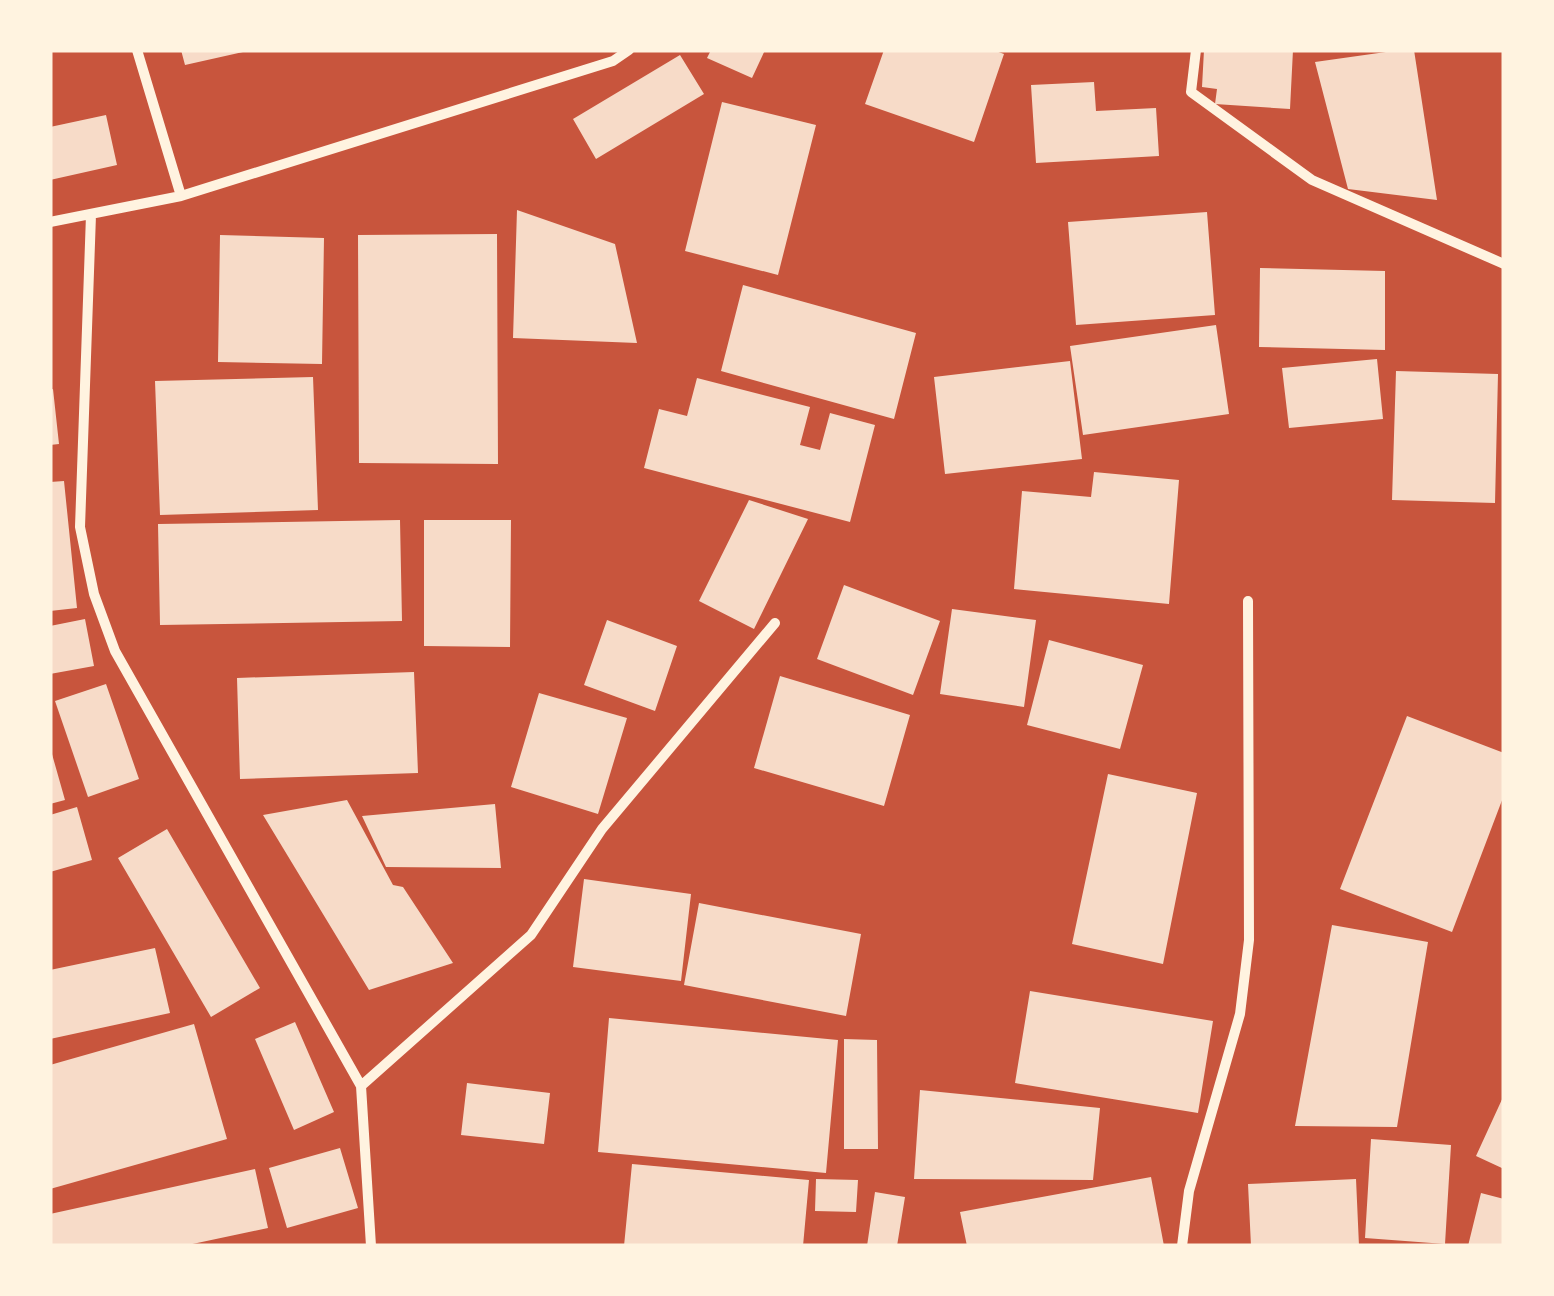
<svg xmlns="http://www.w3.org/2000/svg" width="1554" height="1296" font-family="'Sofia Sans Condensed',sans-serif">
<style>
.building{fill:#f7dbc8}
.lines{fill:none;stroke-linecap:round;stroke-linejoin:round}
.minor{stroke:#fff3e0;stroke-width:10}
</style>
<rect width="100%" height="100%" fill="#c8553d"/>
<path class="building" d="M 181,50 L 243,50 L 243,52 L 185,65 Z
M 711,50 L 765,50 L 752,78 L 707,58 Z
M 884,50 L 993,50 L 1004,54 L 974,142 L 865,104 Z
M 1204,50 L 1293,50 L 1290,109 L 1215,104 L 1217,89 L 1202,87 Z
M 1400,50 L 1414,50 L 1437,200 L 1348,189 L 1315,62 Z
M 680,55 L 704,94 L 596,159 L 573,119 Z
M 1094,82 L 1096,111 L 1156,108 L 1159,156 L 1036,163 L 1031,85 Z
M 722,102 L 816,125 L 778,275 L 685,251 Z
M 106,115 L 117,165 L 50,180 L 50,127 Z
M 517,210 L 615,244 L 637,343 L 513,338 Z
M 1207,212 L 1215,315 L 1076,325 L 1068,222 Z
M 497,234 L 498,464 L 359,463 L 358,235 Z
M 220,235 L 324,238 L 322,364 L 218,362 Z
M 1260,268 L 1385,271 L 1385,350 L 1259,347 Z
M 743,285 L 916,333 L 894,419 L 721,371 Z
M 1216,325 L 1229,414 L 1083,435 L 1070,346 Z
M 1377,359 L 1383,419 L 1289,428 L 1282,368 Z
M 1070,361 L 1082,459 L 945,474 L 934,377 Z
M 1396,371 L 1498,374 L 1495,503 L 1392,500 Z
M 313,377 L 318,510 L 160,515 L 155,381 Z
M 697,378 L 810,407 L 800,445 L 820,450 L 830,413 L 875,425 L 850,522 L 644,468 L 659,409 L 687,416 Z
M 53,389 L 59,444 L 50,445 L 50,390 Z
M 1094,472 L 1179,480 L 1169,604 L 1014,589 L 1022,491 L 1091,497 Z
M 64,481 L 77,608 L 50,611 L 50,482 Z
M 749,500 L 808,519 L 754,629 L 699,601 Z
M 400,520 L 402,621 L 160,625 L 158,524 Z
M 424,520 L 511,520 L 510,647 L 424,646 Z
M 844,585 L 940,621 L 913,695 L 817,659 Z
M 952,609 L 1036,620 L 1024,707 L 940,694 Z
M 85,619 L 94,666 L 50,674 L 50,626 Z
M 607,620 L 677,646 L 655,711 L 584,685 Z
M 1049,640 L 1143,665 L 1120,749 L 1027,725 Z
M 414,672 L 418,773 L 240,779 L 237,678 Z
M 780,676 L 910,715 L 884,806 L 754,768 Z
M 106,684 L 139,779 L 88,797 L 55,701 Z
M 539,693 L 627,718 L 598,814 L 511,787 Z
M 1407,716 L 1504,753 L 1504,795 L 1452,932 L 1340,889 Z
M 50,747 L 65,800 L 50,804 Z
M 1108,774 L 1197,793 L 1163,964 L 1072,944 Z
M 347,800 L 393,885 L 403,887 L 453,963 L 369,990 L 263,815 Z
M 495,804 L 501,868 L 386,867 L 362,816 Z
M 77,807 L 92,860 L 50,872 L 50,815 Z
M 167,829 L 260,988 L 211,1017 L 118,858 Z
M 584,879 L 691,894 L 681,981 L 573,967 Z
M 699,903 L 861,934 L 846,1016 L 684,985 Z
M 1332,925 L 1428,942 L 1397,1127 L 1295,1126 Z
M 155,948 L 170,1013 L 50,1039 L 50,970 Z
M 1030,991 L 1213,1021 L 1198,1113 L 1015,1083 Z
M 609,1018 L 838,1040 L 826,1173 L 598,1152 Z
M 295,1022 L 334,1112 L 294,1130 L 255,1039 Z
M 194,1024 L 227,1139 L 50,1189 L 50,1065 Z
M 844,1039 L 877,1040 L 878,1149 L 844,1149 Z
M 467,1083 L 550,1093 L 544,1144 L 461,1135 Z
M 920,1090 L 1100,1108 L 1093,1180 L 914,1179 Z
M 1504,1095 L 1504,1169 L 1476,1156 Z
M 1371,1139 L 1451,1145 L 1445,1244 L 1365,1238 Z
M 340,1148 L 358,1208 L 287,1228 L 269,1168 Z
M 632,1164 L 809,1180 L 803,1246 L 624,1246 Z
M 255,1169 L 268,1228 L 183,1246 L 50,1246 L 50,1214 Z
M 1151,1177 L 1164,1246 L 967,1246 L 960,1212 Z
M 816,1179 L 858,1180 L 856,1212 L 815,1211 Z
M 1356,1179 L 1359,1246 L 1251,1246 L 1248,1184 Z
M 875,1192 L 905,1197 L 897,1246 L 867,1246 Z
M 1481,1193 L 1504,1199 L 1504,1246 L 1468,1246 Z"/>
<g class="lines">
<path class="minor" d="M 137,50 L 181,196
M 1196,50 L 1191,92 L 1312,180 L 1504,264
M 91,215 L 80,527 L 94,594 L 115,651 L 361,1086 L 371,1246
M 50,222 L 181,196 L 613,61 L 629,50
M 361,1086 L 531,935 L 602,829 L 775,623
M 1182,1246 L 1189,1191 L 1240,1014 L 1249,940 L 1248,601"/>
</g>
<rect width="1554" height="1296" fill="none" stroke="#fff3e0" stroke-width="105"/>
</svg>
